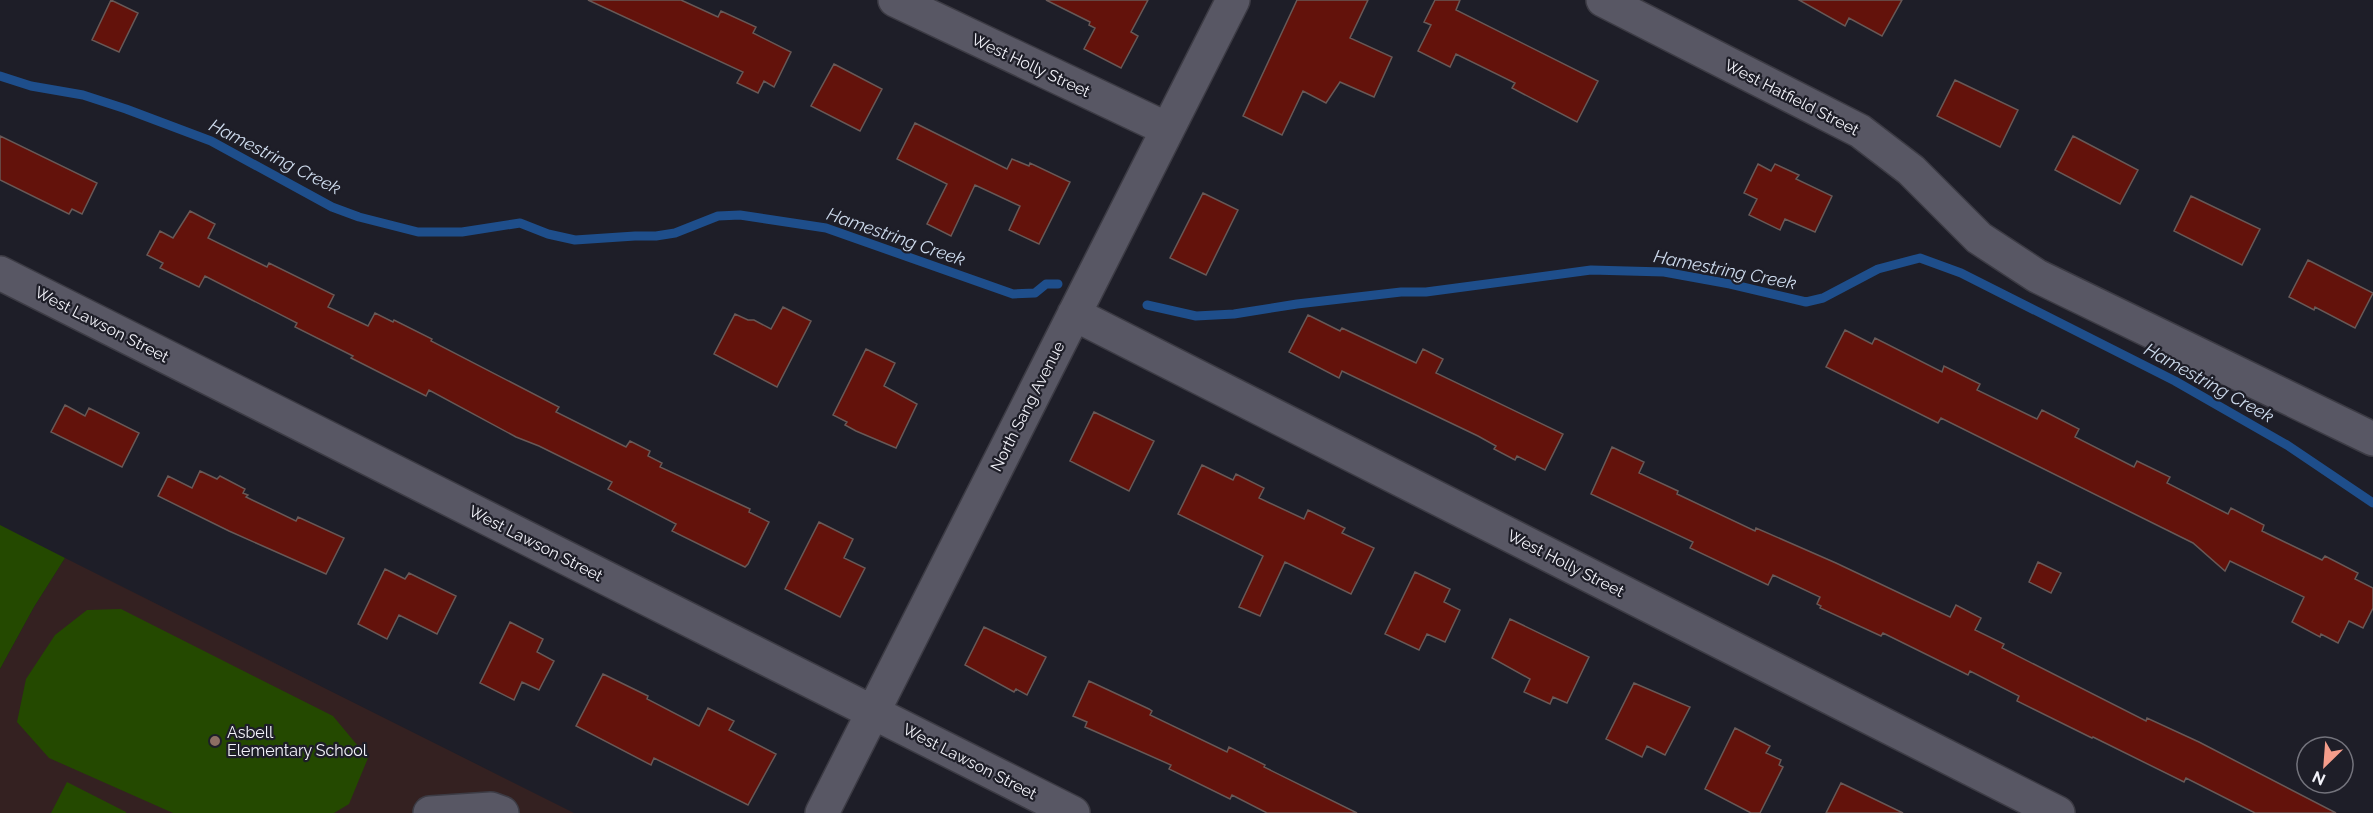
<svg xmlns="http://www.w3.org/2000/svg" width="2373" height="813" font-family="Raleway,sans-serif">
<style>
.education{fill:#342121}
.green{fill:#244900}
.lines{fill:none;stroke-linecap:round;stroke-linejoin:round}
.stream{stroke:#1e4e8b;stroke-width:9}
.building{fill:#63120b;stroke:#685957;stroke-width:1.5}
.minor-casing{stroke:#3c3b44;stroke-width:36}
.minor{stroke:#585764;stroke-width:33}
.education-dot{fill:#8d6e63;stroke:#1e1e28;stroke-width:2}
.labels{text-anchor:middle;stroke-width:4.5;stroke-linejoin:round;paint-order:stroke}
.street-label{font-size:16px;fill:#f2f2f9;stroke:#1e1e28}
.poi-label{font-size:16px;fill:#f2f2f9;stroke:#1e1e28;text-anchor:start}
.water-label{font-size:18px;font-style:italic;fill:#cddaec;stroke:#1e1e28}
</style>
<rect width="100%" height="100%" fill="#1e1e28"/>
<path class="education" d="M 65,558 L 574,813 L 0,813 L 0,669 L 34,607 Z"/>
<path class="green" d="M 0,525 L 65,558 L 34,607 L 0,669 Z
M 121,609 L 333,716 L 368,758 L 349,804 L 334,813 L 173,813 L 49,758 L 17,722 L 26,679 L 55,635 L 87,610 Z
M 67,782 L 126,812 L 126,813 L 51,813 Z"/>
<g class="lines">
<path class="stream" d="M 0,76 L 31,86 L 83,95 L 126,109 L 211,141 L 332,207 L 359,217 L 418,232 L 462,232 L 520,223 L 548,234 L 575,240 L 635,236 L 656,236 L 675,233 L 718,216 L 740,215 L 826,228 L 1013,294 L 1035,293 L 1046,284 L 1058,284
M 1147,305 L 1196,316 L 1234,314 L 1297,304 L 1401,292 L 1426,292 L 1591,270 L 1664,272 L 1730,284 L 1806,302 L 1823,298 L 1878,269 L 1920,258 L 1961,273 L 2175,381 L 2287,445 L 2373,503"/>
</g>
<path class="building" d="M 111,0 L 138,13 L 119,52 L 92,40 Z
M 588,0 L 681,0 L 718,17 L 721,11 L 756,27 L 753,33 L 791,52 L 774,87 L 764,81 L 758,93 L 737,83 L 743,72 Z
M 1046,0 L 1148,0 L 1131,32 L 1138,36 L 1121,68 L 1084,49 L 1095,28 L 1089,25 L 1090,22 Z
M 1297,0 L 1368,0 L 1350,38 L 1392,57 L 1374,97 L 1340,82 L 1326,103 L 1303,91 L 1282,135 L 1243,116 Z
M 1435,0 L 1460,0 L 1456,10 L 1598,81 L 1577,122 L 1512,88 L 1515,83 L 1456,54 L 1450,67 L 1418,51 L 1431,25 L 1424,22 Z
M 1799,0 L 1902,0 L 1882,36 L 1849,18 L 1845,26 Z
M 834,64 L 882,89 L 860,131 L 811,106 Z
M 1955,80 L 2018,110 L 2000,147 L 1937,116 Z
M 915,123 L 1007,169 L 1012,159 L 1029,166 L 1030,163 L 1070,182 L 1039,244 L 1009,230 L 1020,206 L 975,185 L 951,236 L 927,224 L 947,184 L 897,159 Z
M 0,136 L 97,183 L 82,214 L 72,209 L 69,214 L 0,180 Z
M 2073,136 L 2138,170 L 2120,204 L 2055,170 Z
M 1758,164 L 1771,171 L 1775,164 L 1799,175 L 1796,179 L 1832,196 L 1815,232 L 1785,219 L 1780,230 L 1749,215 L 1757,199 L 1744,193 Z
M 1203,193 L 1238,210 L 1206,275 L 1170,258 Z
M 2191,196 L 2260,229 L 2242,265 L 2174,231 Z
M 190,211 L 215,224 L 208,238 L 267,267 L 269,263 L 334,295 L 328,307 L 368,326 L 375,313 L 393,322 L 394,320 L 432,339 L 431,341 L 559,407 L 556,412 L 626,447 L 630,441 L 650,451 L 648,456 L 662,463 L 660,467 L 750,509 L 749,512 L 769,522 L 748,564 L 745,567 L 672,531 L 676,524 L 608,489 L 612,482 L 539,446 L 516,437 L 429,390 L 426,396 L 351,358 L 353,356 L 295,327 L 297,323 L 205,276 L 199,287 L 160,268 L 163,263 L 147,255 L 160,231 L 173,238 Z
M 2308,260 L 2373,293 L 2355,328 L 2315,307 L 2314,310 L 2289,297 Z
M 783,307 L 811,321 L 777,387 L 714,354 L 735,314 L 748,320 L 754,320 L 771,329 Z
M 1308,315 L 1340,331 L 1342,328 L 1416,363 L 1423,349 L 1443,359 L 1436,373 L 1563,434 L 1545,470 L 1517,456 L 1515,460 L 1494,449 L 1496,446 L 1478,436 L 1342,371 L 1339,378 L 1289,352 Z
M 1845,330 L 1872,344 L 1875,338 L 1942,372 L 1944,366 L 1980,384 L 1977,390 L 2037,419 L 2042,410 L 2079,429 L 2075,437 L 2134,467 L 2137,461 L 2170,477 L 2167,483 L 2228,514 L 2231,508 L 2264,525 L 2262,531 L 2322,560 L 2325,556 L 2358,573 L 2355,579 L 2373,588 L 2373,608 L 2363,628 L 2349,621 L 2338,643 L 2321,634 L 2320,637 L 2292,622 L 2304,597 L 2230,561 L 2225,571 L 2193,543 L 1941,418 L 1938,423 L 1826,367 Z
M 866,349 L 895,363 L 884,386 L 917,404 L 896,448 L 856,431 L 845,425 L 847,422 L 833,415 Z
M 65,405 L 85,416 L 89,408 L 139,433 L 122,467 L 51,432 Z
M 1094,412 L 1154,441 L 1129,491 L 1070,461 Z
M 1612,447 L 1644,462 L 1639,473 L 1678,491 L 1677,494 L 1755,531 L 1756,528 L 1836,563 L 1950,617 L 1956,605 L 1981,618 L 1975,630 L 2004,644 L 2002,648 L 2146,721 L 2147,718 L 2199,742 L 2336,813 L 2255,813 L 2186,778 L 2184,782 L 2093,737 L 2092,738 L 2017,701 L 2019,696 L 1970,671 L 1968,675 L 1883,633 L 1881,636 L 1820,608 L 1821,606 L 1817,604 L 1820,597 L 1773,575 L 1768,585 L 1690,548 L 1693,542 L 1591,494 Z
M 1202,465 L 1233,480 L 1236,474 L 1264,488 L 1259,498 L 1304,519 L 1308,510 L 1345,528 L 1342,533 L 1374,548 L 1351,594 L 1285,562 L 1260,616 L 1239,607 L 1263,556 L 1178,514 Z
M 200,471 L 217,479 L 220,476 L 245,489 L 243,493 L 248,495 L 246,497 L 296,521 L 298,517 L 344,538 L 326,574 L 229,531 L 158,496 L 168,476 L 192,488 Z
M 819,522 L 853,539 L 844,558 L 865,568 L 840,617 L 785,589 Z
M 2038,562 L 2061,573 L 2051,593 L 2029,582 Z
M 385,569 L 405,579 L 409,573 L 456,596 L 437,634 L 399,615 L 387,639 L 358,624 Z
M 1415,572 L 1450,589 L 1444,602 L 1460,610 L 1445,642 L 1427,634 L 1419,650 L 1385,634 Z
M 1510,619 L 1589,657 L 1567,703 L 1553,697 L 1550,704 L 1524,692 L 1530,679 L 1492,658 Z
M 510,622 L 543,639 L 537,652 L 554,661 L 539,690 L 522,682 L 514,700 L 480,683 Z
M 984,627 L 1046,657 L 1027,695 L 1016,689 L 1014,692 L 965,665 Z
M 603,674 L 648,696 L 647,699 L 699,726 L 708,708 L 734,721 L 729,730 L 776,754 L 748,805 L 654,758 L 651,765 L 576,726 Z
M 1089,681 L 1149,709 L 1152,711 L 1150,715 L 1227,752 L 1229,747 L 1265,765 L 1264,767 L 1357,813 L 1267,813 L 1232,795 L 1230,799 L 1169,769 L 1171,765 L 1085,727 L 1087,722 L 1073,716 Z
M 1634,683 L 1690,707 L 1665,755 L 1647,746 L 1642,757 L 1606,739 Z
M 1735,728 L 1770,746 L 1766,753 L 1781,760 L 1779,765 L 1783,767 L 1760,813 L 1751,813 L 1705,789 Z
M 1841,783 L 1903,813 L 1826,813 Z"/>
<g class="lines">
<defs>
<path id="minor" d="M 895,0 L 1167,129
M 1603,0 L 1860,131 L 1911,170 L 1979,238 L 2037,276 L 2373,439
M 0,273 L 1073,813
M 1074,314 L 2058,813
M 430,813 L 491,809 L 502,813
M 822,813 L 1233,0"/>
</defs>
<use href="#minor" class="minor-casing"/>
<use href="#minor" class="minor"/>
</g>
<circle class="education-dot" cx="215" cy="741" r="6"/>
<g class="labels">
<g class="street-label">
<text transform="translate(1031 65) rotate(25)" y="6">West Holly Street</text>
<text transform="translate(1792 97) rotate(27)" y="6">West Hatfield Street</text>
<text transform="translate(102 324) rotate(27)" y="6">West Lawson Street</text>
<text transform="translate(1027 406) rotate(-63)" y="6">North Sang Avenue</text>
<text transform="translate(536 543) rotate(27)" y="6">West Lawson Street</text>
<text transform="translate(1566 563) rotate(27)" y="6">West Holly Street</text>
<text transform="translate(970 761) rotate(27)" y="6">West Lawson Street</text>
</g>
<g class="poi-label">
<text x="227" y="738">Asbell<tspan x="227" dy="18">Elementary School</tspan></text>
</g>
<g class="water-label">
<text transform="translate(275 157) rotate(27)" y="6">Hamestring Creek</text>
<text transform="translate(896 237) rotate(19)" y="6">Hamestring Creek</text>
<text transform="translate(1725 270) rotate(11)" y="6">Hamestring Creek</text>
<text transform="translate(2209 383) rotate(29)" y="6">Hamestring Creek</text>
</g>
</g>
<g transform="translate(2325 765) rotate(205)"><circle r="28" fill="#1e1e28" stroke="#73737c" stroke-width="1.5"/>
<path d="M0-4.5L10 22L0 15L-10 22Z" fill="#f49d8b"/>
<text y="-9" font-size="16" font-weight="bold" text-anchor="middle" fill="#f2f2f9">N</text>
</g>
</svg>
